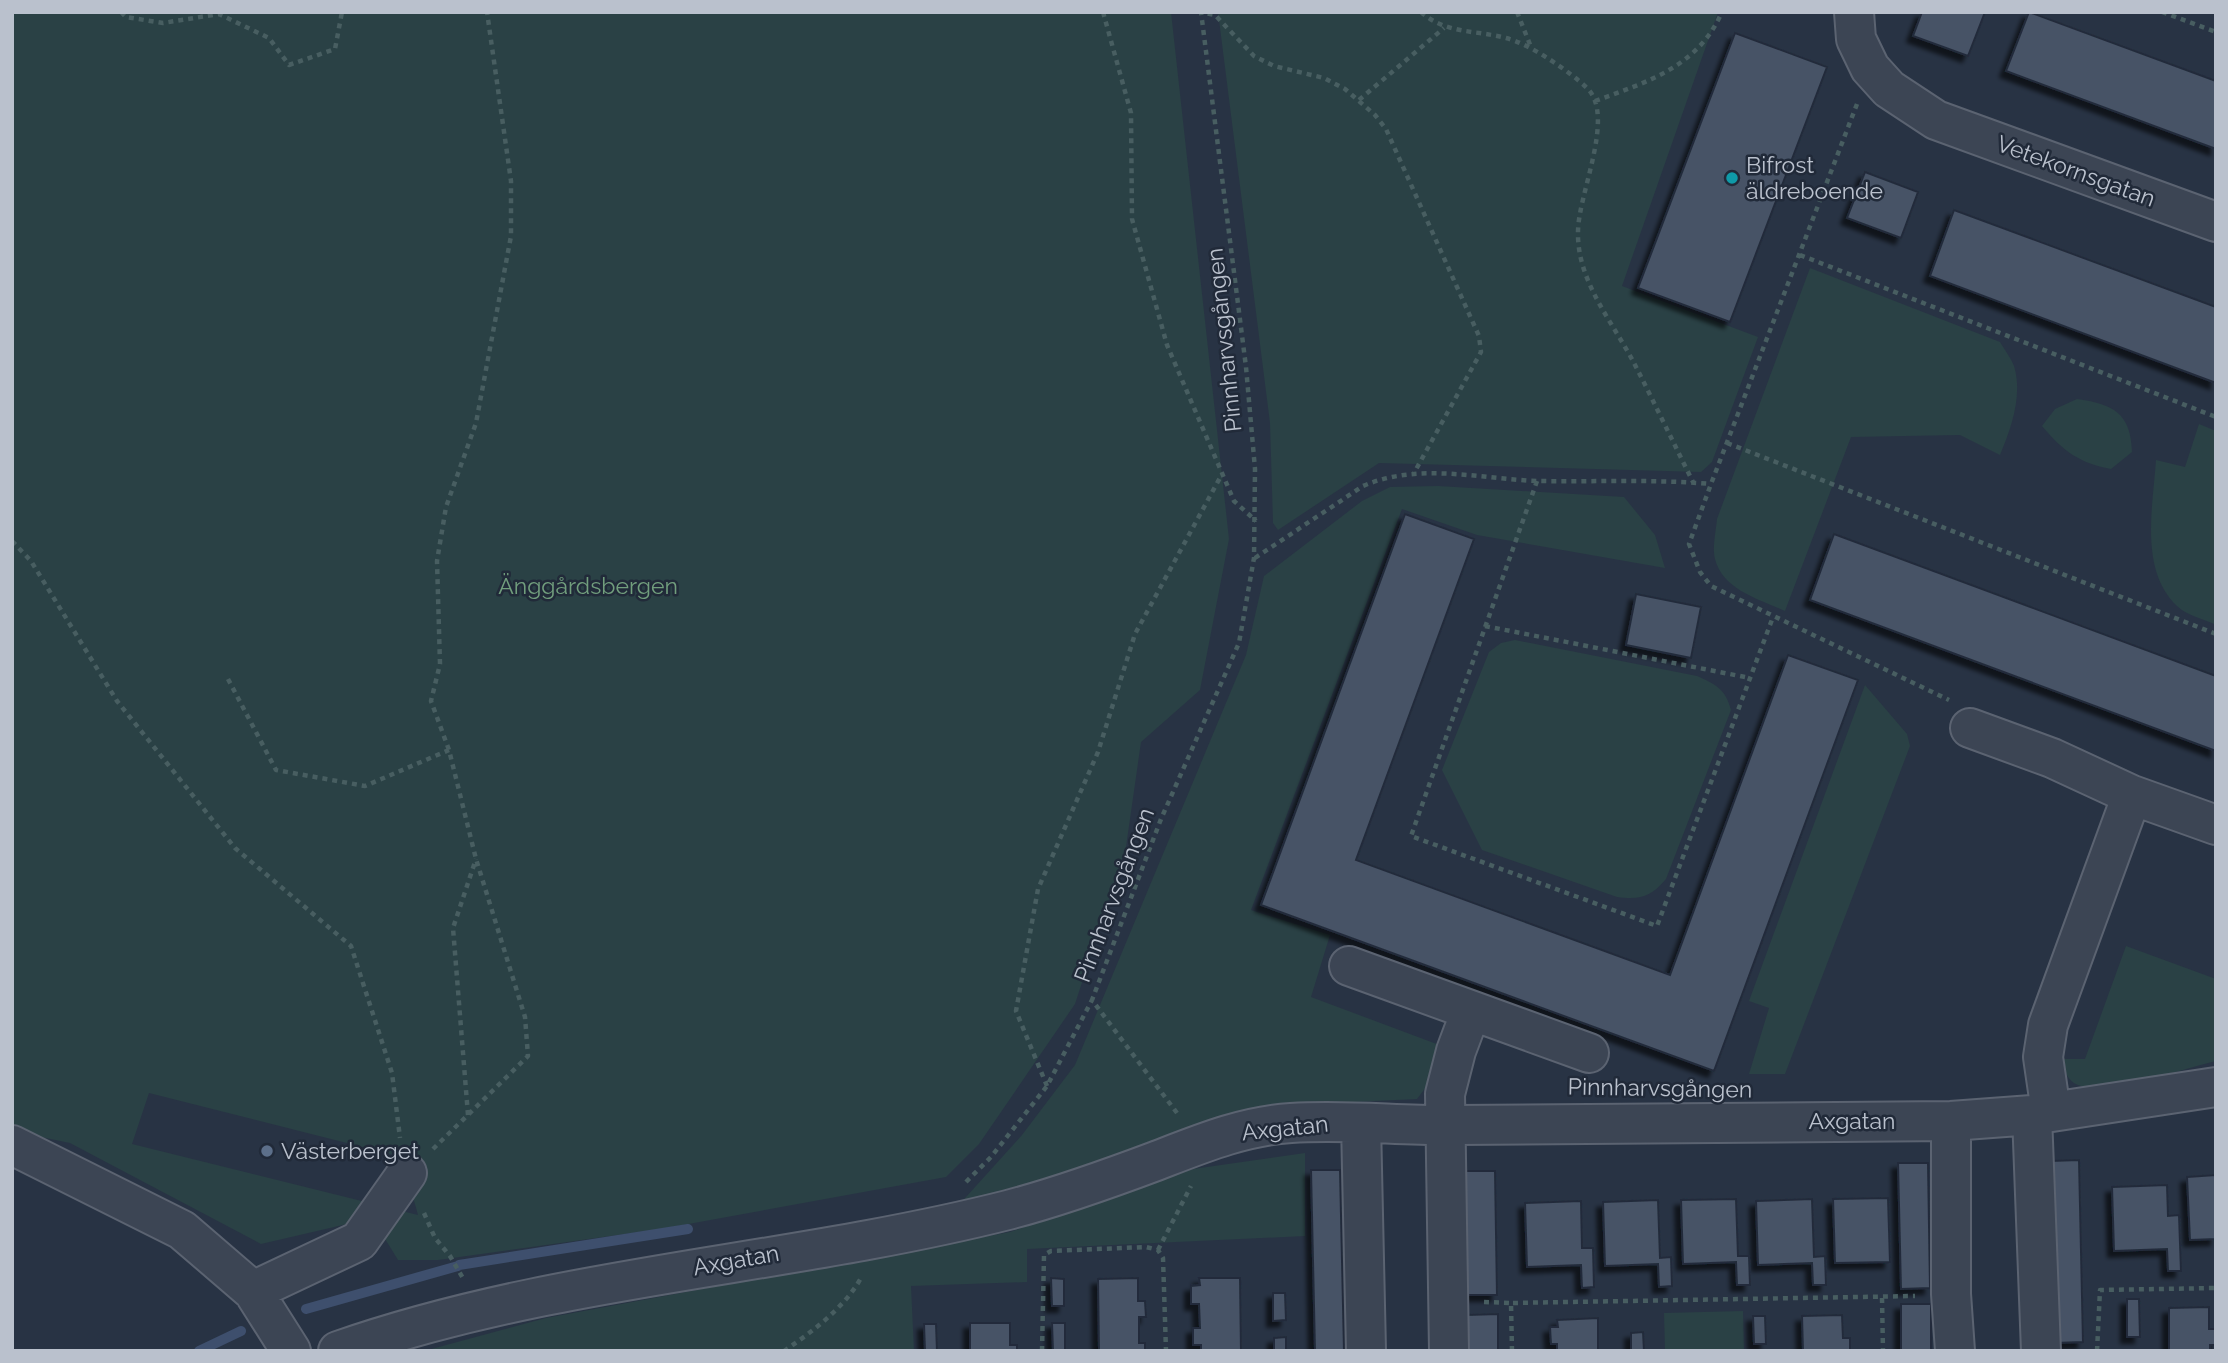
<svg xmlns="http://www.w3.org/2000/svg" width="2228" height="1363" font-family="Raleway,sans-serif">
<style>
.green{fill:#2a4145;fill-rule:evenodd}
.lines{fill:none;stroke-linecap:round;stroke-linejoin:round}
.stream{stroke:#3e4f6d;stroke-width:10}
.building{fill:#475366;stroke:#232c3b;stroke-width:2;filter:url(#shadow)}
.minor-casing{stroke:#5b6371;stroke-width:42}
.path{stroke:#485e61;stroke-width:4.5;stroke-dasharray:5 5;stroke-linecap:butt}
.minor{stroke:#3c4554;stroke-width:38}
.culture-dot{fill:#0f9aa8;stroke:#212a39;stroke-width:2.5}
.service-dot{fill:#5c6f8a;stroke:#212a39;stroke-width:2.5}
.labels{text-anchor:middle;stroke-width:5;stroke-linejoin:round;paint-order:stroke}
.poi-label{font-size:23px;fill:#bac1cd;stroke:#212a39;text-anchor:start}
.street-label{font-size:23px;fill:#bac1cd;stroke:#212a39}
.park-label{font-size:23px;fill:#719e7d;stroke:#212a39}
</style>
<defs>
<filter id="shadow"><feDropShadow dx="-6" dy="6" stdDeviation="2" flood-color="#0009"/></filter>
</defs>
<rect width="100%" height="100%" fill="#283344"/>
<path class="green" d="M 12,12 L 1171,12 L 1229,539 L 1200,690 L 1141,742 L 1126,847 L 1075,1004 L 979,1144 L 946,1177 L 661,1229 L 438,1260 L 398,1260 L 379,1229 L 360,1221 L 261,1244 L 70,1143 L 12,1131 ZM 149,1093 L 402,1157 L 418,1215 L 132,1144 Z
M 1218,12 L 1718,12 L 1622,286 L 1758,337 L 1712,462 L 1701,472 L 1379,463 L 1278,530 L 1273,523 L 1270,423 Z
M 1810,268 L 2000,342 C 2004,349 2011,358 2014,366 C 2023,395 2011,429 2000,455 L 1960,435 L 1851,437 L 1785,611 C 1759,599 1723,590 1715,559 C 1712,548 1716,531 1717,519 Z
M 2077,399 C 2113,404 2131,413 2132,452 L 2111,469 C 2079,463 2063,451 2042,426 L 2055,409 Z
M 2199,424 L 2216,431 L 2216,625 C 2204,619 2186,615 2177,606 C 2139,570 2153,506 2156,460 L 2185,467 Z
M 1438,486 L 1624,497 L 1655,535 L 1665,568 L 1477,535 L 1402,509 L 1251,910 L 1330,935 L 1311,997 L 1442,1046 L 1429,1083 L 1417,1099 L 1292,1105 L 1229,1114 L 1122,1164 L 957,1207 L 1022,1135 L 1075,1065 L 1246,655 L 1264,576 L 1362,501 L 1390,487 Z
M 1515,640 L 1697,676 C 1716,684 1726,690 1731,710 L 1666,879 C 1651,897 1640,900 1617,897 L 1482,850 L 1442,770 L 1489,652 L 1501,643 Z
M 1865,685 L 1907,734 L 1910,746 L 1785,1074 L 1749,1074 L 1769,1008 L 1749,1001 Z
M 2126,946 L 2216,979 L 2216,1061 C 2188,1068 2102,1095 2078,1085 C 2067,1081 2064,1069 2061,1059 L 2085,1059 Z
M 1305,1153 L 1305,1236 L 1027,1249 L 1027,1282 L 911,1286 L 914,1351 L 424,1351 L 546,1318 L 1010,1232 L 1186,1170 Z
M 1743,1311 L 1744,1351 L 1665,1351 L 1664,1313 Z"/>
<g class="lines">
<path class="stream" d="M 459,1265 L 688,1229
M 306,1309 L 458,1266
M 199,1351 L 241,1331"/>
</g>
<path class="building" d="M 1922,12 L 1985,12 L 1968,56 L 1913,36 Z
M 2029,12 L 2216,81 L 2216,149 L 2006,71 Z
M 1735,33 L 1827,67 L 1730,322 L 1638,288 Z
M 1865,172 L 1918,192 L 1901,238 L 1847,218 Z
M 1954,210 L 2216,307 L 2216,383 L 1930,276 Z
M 1405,514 L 1474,539 L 1356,860 L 1670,975 L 1788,655 L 1858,680 L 1714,1071 L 1261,905 Z
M 1834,534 L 2216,676 L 2216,751 L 1810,600 Z
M 1636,594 L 1701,607 L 1691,658 L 1626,645 Z
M 2079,1160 L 2083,1342 L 2054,1343 L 2050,1161 Z
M 1898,1163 L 1928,1163 L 1930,1288 L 1901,1289 Z
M 1311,1170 L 1340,1170 L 1344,1351 L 1315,1351 Z
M 1464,1171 L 1495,1171 L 1497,1295 L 1466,1295 Z
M 2216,1175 L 2216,1239 L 2190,1240 L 2187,1177 Z
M 2167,1185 L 2168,1216 L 2179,1215 L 2181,1271 L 2168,1271 L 2167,1249 L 2114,1251 L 2112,1187 Z
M 1888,1198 L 1890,1262 L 1835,1263 L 1833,1199 Z
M 1736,1199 L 1738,1256 L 1749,1256 L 1750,1285 L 1737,1285 L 1736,1262 L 1683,1264 L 1681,1200 Z
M 1812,1199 L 1814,1257 L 1825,1256 L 1826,1285 L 1813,1285 L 1812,1263 L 1758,1265 L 1756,1201 Z
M 1658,1200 L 1660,1258 L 1671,1257 L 1672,1286 L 1659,1287 L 1658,1264 L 1605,1266 L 1603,1202 Z
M 1581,1201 L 1582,1248 L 1593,1248 L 1594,1287 L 1582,1288 L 1581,1265 L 1527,1267 L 1525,1203 Z
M 1051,1278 L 1064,1279 L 1064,1306 L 1052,1306 Z
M 1138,1278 L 1138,1301 L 1145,1301 L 1146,1317 L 1139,1317 L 1139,1343 L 1145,1343 L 1145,1351 L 1099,1351 L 1098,1279 Z
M 1199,1278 L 1240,1278 L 1241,1351 L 1201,1351 L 1201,1345 L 1193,1345 L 1193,1328 L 1200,1328 L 1199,1304 L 1191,1304 L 1191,1286 L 1200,1285 Z
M 1273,1293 L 1285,1293 L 1286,1320 L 1273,1321 Z
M 2127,1299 L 2139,1299 L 2140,1337 L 2127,1337 Z
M 1901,1304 L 1931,1304 L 1931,1351 L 1901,1351 Z
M 2209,1307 L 2209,1329 L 2216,1329 L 2216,1345 L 2210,1345 L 2210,1351 L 2169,1351 L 2169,1308 Z
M 1498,1314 L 1498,1351 L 1467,1351 L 1467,1315 Z
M 1842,1315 L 1843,1338 L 1850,1338 L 1850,1351 L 1803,1351 L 1802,1316 Z
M 1753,1316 L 1765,1316 L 1766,1344 L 1754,1344 Z
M 1598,1318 L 1598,1351 L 1557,1351 L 1557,1344 L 1551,1344 L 1550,1327 L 1558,1327 L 1557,1320 Z
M 970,1323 L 1010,1323 L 1010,1345 L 1017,1345 L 1017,1351 L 970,1351 Z
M 1052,1323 L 1065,1323 L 1065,1350 L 1053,1351 Z
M 924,1324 L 936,1324 L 937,1351 L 925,1351 Z
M 1643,1332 L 1644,1351 L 1631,1351 L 1631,1333 Z
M 1286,1337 L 1286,1351 L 1274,1351 L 1274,1338 Z"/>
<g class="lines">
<defs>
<path id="minor" d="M 1854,12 L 1856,39 L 1870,68 L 1889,89 L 1936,120 L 2216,222
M 1970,728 L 2052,758 L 2132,795
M 1349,966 L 1589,1053
M 2051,1112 L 2043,1057 L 2048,1025 L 2132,795 L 2216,825
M 2032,1115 L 2041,1351
M 1951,1121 L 1951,1294 L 1955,1351
M 1361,1123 L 1366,1351
M 12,1145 L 182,1230 L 253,1291 L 291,1351
M 253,1291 L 359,1241 L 407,1173
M 338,1351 C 556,1275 786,1266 1008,1210 C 1058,1197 1108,1179 1156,1161 C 1200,1144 1243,1126 1291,1123 C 1346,1119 1401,1126 1456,1125 C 1621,1123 1786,1121 1951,1121 L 2032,1115 L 2216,1087
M 1449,1351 L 1445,1094 L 1456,1051 L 1471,1011"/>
</defs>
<use href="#minor" class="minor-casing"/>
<path class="path" d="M 121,12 L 126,17 L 163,23 L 219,14 L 269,38 L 289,65 L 335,49 L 342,12
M 1103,12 L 1131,113 L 1132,219 L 1167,345 L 1234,501 L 1256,521
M 1421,12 C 1445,34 1476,30 1506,38 C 1530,44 1569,71 1587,88 C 1616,116 1578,194 1578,232 C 1577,281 1612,321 1634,363 C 1654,402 1673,442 1693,482
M 1517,12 L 1531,47
M 2162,12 L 2216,32
M 1359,100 L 1444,28
M 1595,101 C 1647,82 1698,67 1722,12
M 1857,104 L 1711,484 L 1689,544 L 1700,572 L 1711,586 L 1949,700
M 1800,255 L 2216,417
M 1727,443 L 2216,634
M 1537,481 L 1411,836 L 1657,926 L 1773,617
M 12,541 L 31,561 L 117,701 L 235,848 L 351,946 L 392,1073 L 400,1138
M 1255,558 L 1363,486 C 1418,462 1481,479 1538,481 C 1596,482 1653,479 1711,484
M 1485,626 L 1750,678
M 228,679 L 276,770 L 365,786 L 449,750
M 1047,1086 L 1016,1011 L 1038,889 L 1098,752 L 1135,634 L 1222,474
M 1177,1113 L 1092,1000 L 1161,819 L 1239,643 L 1254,558 L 1255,469 L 1246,367 L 1201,12 L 1215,15 L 1254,56 L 1274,66 L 1324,78 L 1345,89 L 1375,115 L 1386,129 L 1479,336 L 1481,352 L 1414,473
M 468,1115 L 453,928 L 476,859
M 433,1149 L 528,1056 L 525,1017 L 476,859 L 449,750 L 431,701 L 440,664 L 437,561 L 446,507 L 476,423 L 511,236 L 511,181 L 487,12
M 966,1182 L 991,1157 L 1047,1086 L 1092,1000
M 424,1213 L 435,1238 L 450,1256 L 464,1280
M 1158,1250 L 1191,1186
M 1882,1298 L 1883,1351
M 1484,1302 L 1511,1303
M 784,1351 C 812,1332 845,1307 861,1278
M 1042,1351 L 1044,1255 L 1051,1251 L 1146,1247 L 1158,1250 L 1163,1258 L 1166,1351
M 1512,1351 L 1511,1303 L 1915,1296
M 2097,1351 L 2100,1290 L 2216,1288"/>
<use href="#minor" class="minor"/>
</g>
<circle class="culture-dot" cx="1732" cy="178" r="7"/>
<circle class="service-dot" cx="267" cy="1151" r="7"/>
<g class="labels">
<g class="poi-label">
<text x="1746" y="173">Bifrost<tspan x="1746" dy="26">äldreboende</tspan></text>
<text x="281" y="1159">Västerberget</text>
</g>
<g class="street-label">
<text transform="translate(2076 171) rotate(20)" y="8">Vetekornsgatan</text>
<text transform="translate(1224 340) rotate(-96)" y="8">Pinnharvsgången</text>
<text transform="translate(1114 895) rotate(-69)" y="8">Pinnharvsgången</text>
<text transform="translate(1660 1088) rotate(1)" y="8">Pinnharvsgången</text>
<text x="1852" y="1129">Axgatan</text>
<text transform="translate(1285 1128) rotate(-6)" y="8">Axgatan</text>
<text transform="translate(736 1260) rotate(-10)" y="8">Axgatan</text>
</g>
<g class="park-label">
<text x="588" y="594">Änggårdsbergen</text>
</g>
</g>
<rect width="2228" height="1363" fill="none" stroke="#bac1cd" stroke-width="28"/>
</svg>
